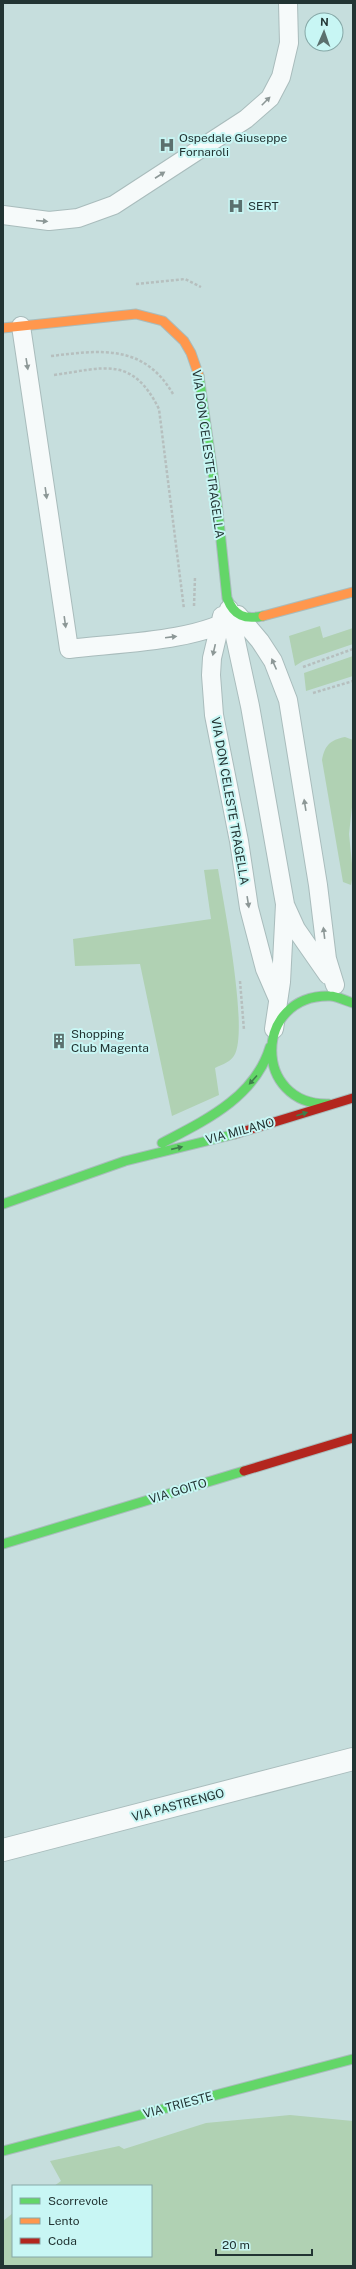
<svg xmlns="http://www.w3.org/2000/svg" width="356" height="2269" font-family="'Public Sans',sans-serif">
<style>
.green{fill:#b0d1b3}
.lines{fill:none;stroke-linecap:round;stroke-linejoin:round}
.lane-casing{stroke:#a9bcbc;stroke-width:20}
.street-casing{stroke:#a9bcbc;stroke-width:24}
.fast-casing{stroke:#a9bcbc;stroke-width:11}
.slow-casing{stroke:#a9bcbc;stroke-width:11}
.jam-casing{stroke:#a9bcbc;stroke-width:11}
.path{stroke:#b6bfbe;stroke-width:2.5;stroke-dasharray:3 2;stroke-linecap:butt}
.lane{stroke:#f6fafa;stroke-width:18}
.street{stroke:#f6fafa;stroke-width:22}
.fast{stroke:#63d668;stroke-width:9}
.slow{stroke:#ff974d;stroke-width:9}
.jam{stroke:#b3261e;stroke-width:9}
.oneway{fill:#8c9796}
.oneway2{fill:#3f7d4b}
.labels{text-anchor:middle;stroke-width:4;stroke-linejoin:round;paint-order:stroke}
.poi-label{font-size:12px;fill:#223433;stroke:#c8f6f4;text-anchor:start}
.street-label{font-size:12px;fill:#223433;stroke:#c8f6f4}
</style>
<rect width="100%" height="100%" fill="#c6dedd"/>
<path class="green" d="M 320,626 L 323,638 L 353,628 L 353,644 L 303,661 L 295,666 L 289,636 Z
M 353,656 L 353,676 L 306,691 L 304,673 Z
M 345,737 L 353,740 L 353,798 L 349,834 L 353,874 L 351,885 L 343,882 L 322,760 C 325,745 330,740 345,737 Z
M 218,869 C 224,905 248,1027 235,1054 C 231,1062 223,1064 215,1068 L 219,1095 L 172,1116 L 140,964 L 75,966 L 73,939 L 211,919 L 204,870 Z
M 290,2115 L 353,2121 L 353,2266 L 3,2266 L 3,2221 L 13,2213 L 13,2256 L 151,2256 L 151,2186 L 54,2186 L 61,2181 L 50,2161 L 119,2146 L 124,2149 L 206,2123 Z"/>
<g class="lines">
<defs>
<path id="lane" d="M 3,215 L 49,221 L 78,218 L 114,205 L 246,119 L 270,98 L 281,77 L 289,43 L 288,3
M 21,326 L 69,649 C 117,643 199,642 238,615 L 260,641 L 273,661 L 288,700 L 318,885 L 327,959 L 335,985
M 229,609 L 250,706 L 285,904 L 281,982 L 274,1029
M 222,616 L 212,658 L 211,675 L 214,715 L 239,841 L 249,908 L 265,969 L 278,999
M 286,907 L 296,929 L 328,975"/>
<path id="street" d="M 3,1850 L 353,1759"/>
<path id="fast" d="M 199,376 L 217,502 L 227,598 C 234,616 245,620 263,616
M 329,1104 C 252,1106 253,994 330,996 C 337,996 346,1001 353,1003
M 162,1143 C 206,1120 255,1097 270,1047
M 3,1204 L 125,1161 L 235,1134
M 3,1544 L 244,1471
M 3,2151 L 353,2059"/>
<path id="slow" d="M 3,328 L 136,314 L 163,321 L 184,341 L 191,353 L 199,376
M 263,616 L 353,592"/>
<path id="jam" d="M 235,1134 L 353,1098
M 244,1471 L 353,1438"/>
</defs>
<use href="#lane" class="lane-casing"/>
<use href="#street" class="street-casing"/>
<use href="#fast" class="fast-casing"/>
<use href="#slow" class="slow-casing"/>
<use href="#jam" class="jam-casing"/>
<path class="path" d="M 136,284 L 185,279 L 201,287
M 51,356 C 101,350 144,344 173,394
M 54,375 C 104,368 132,355 159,409 L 184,609
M 194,606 L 195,577
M 303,667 L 353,649
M 313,693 L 353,681
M 240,981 L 244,1030"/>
<use href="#lane" class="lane"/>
<use href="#street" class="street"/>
<use href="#fast" class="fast"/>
<use href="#slow" class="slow"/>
<use href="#jam" class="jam"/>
</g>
<defs><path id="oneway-solid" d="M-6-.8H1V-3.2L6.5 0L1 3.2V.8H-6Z"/></defs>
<g class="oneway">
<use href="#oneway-solid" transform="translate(266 101) rotate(-45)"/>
<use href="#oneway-solid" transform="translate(160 175) rotate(-33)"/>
<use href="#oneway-solid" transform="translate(42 221) rotate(5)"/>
<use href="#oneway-solid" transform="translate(27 364) rotate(81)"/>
<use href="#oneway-solid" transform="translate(46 493) rotate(82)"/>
<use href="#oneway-solid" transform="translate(65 622) rotate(82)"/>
<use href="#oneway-solid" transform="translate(171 637) rotate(-7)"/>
<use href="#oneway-solid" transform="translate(214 650) rotate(103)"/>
<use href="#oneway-solid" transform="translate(274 664) rotate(-114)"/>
<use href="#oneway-solid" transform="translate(305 805) rotate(-99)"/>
<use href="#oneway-solid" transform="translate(248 902) rotate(81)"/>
<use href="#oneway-solid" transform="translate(324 933) rotate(-97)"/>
</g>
<g class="oneway2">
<use href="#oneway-solid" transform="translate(253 1080) rotate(132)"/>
<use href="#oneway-solid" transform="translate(302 1114) rotate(-18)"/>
<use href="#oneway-solid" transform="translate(177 1148) rotate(-13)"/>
</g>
<defs>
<symbol id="hospital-bare" viewBox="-9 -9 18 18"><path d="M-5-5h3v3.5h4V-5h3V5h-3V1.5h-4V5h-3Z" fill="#5b706e" stroke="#c8f6f4" stroke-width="2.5" paint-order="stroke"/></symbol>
<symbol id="building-bare" viewBox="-9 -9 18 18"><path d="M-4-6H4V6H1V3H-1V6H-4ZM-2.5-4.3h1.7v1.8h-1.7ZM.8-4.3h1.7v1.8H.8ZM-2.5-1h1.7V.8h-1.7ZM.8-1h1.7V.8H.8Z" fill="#5b706e" stroke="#c8f6f4" stroke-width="2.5" paint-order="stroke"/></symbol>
</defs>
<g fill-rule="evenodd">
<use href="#hospital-bare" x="156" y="134" width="22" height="22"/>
<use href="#hospital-bare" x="225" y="195" width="22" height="22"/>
<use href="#building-bare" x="48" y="1030" width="22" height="22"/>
</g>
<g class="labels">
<g class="poi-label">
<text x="179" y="142">Ospedale Giuseppe<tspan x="179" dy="14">Fornaroli</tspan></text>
<text x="248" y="210">SERT</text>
<text x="71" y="1038">Shopping<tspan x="71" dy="14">Club Magenta</tspan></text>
</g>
<g class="street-label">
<text transform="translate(208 454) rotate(82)" y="4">VIA DON CELESTE TRAGELLA</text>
<text transform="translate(230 801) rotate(80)" y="4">VIA DON CELESTE TRAGELLA</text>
<text transform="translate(240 1131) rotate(-15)" y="4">VIA MILANO</text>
<text transform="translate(178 1491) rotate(-17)" y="4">VIA GOITO</text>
<text transform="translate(178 1805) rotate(-15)" y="4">VIA PASTRENGO</text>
<text transform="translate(178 2105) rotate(-15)" y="4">VIA TRIESTE</text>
</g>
</g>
<rect width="356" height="2269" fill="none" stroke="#223433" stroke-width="8"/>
<rect x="12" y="2185" width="140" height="72" fill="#c8f6f4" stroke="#86a8a7"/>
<rect x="20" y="2198" width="20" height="6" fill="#63d668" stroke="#86a8a7"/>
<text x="48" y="2205" font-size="12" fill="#223433">Scorrevole</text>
<rect x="20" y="2218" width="20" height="6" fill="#ff974d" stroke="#86a8a7"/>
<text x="48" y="2225" font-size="12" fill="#223433">Lento</text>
<rect x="20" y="2238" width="20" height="6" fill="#b3261e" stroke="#86a8a7"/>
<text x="48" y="2245" font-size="12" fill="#223433">Coda</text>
<g transform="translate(324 32) rotate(2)"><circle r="19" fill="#c8f6f4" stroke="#86a8a7"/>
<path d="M0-3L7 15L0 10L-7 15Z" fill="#5b706e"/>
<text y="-6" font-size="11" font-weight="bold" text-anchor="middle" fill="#223433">N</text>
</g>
<path d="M216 2249v6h96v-6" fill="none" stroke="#223433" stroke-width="2"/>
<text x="222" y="2249" font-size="12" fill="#223433" stroke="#c8f6f4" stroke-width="3" paint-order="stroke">20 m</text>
</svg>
